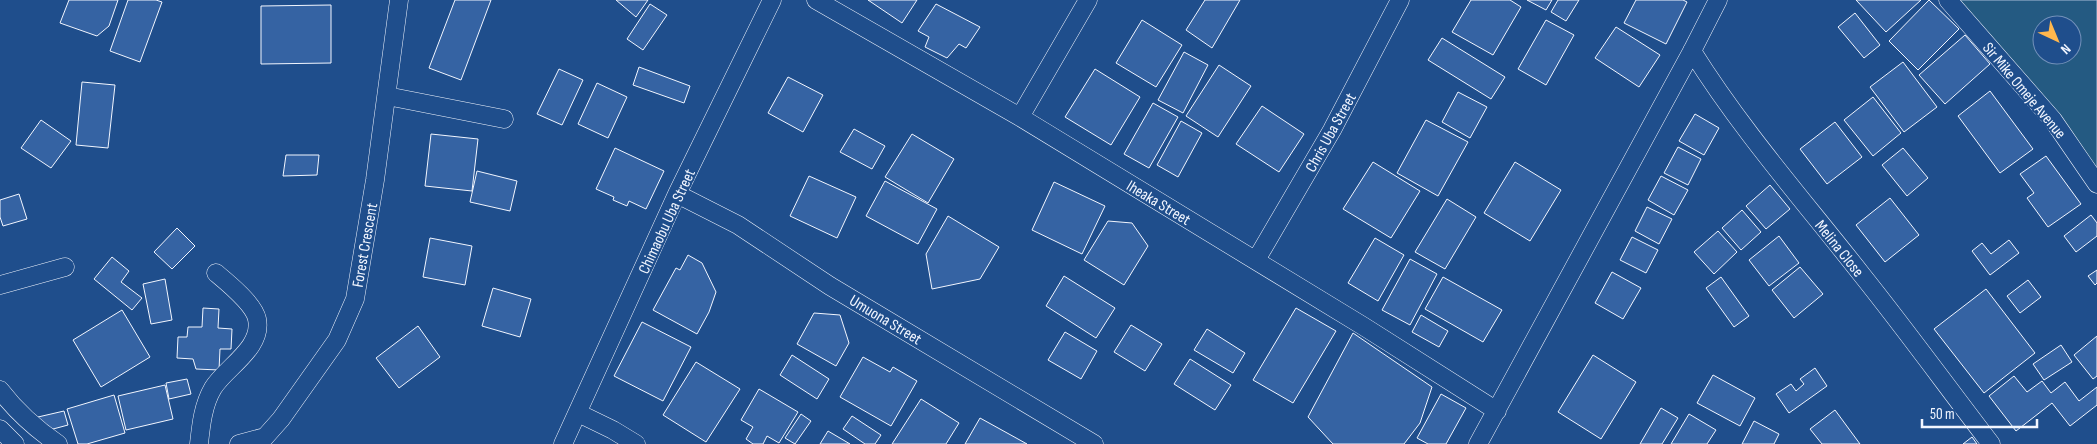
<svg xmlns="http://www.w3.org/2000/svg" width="2097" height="444" font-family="'Sofia Sans Condensed',sans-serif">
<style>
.green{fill:#245a82;stroke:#a8bbd7;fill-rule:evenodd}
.building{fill:#3563a3;stroke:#f2f6ff}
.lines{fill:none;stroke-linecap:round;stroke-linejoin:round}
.minor-casing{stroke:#f2f6ff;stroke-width:19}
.minor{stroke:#1f4e8c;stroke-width:18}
.labels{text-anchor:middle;stroke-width:4;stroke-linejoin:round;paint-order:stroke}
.street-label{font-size:16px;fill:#f2f6ff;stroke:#1f4e8c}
</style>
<rect width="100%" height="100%" fill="#1f4e8c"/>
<path class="green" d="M 1954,0 L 2097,0 L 2097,175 ZM 2042,25 L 2072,25 L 2072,55 L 2042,55 Z"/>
<path class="building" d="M 69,0 L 118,0 L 109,26 L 97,36 L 60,23 Z
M 128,0 L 156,0 L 162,2 L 140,62 L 110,51 Z
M 455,0 L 491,0 L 461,80 L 429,68 Z
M 616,0 L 648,0 L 636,17 Z
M 868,0 L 917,0 L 902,23 Z
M 1205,0 L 1240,0 L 1212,48 L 1186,30 Z
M 1471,0 L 1510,0 L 1521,7 L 1493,55 L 1452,32 Z
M 1527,0 L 1552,0 L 1546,10 Z
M 1558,0 L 1579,0 L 1566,21 L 1551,12 Z
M 1636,0 L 1683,0 L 1687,2 L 1666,44 L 1624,23 Z
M 1856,0 L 1921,0 L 1886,32 Z
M 1929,0 L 1959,29 L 1918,70 L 1889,41 Z
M 650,4 L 667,15 L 643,50 L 627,39 Z
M 936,4 L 980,27 L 966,48 L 959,44 L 947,58 L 925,47 L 929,37 L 918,31 Z
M 331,5 L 331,63 L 261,64 L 261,6 Z
M 1855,13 L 1880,45 L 1864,58 L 1838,27 Z
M 1142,20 L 1182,45 L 1156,87 L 1116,63 Z
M 1546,20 L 1574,35 L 1546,85 L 1518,69 Z
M 1616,27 L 1660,55 L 1639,87 L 1595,58 Z
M 1965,35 L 1990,64 L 1945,104 L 1919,75 Z
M 1442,38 L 1505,77 L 1491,99 L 1428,60 Z
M 1184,52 L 1208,65 L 1183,113 L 1158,100 Z
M 1903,62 L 1937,107 L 1904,132 L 1870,87 Z
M 1219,65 L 1251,86 L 1218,137 L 1186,116 Z
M 639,67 L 690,86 L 684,103 L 633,85 Z
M 559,69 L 583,80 L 562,125 L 537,114 Z
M 1095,69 L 1140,97 L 1111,145 L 1065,117 Z
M 788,77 L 823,95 L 803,132 L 768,113 Z
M 82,82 L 115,85 L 108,148 L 76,145 Z
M 597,83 L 627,97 L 608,138 L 578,124 Z
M 1990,91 L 2033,149 L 2000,173 L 1958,116 Z
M 1458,92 L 1487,107 L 1470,138 L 1442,122 Z
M 1873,97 L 1901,133 L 1873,156 L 1844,120 Z
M 1153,103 L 1178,117 L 1149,168 L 1124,154 Z
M 1262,106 L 1304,134 L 1279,172 L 1236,144 Z
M 1695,114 L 1719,128 L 1704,155 L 1679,141 Z
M 41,120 L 71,141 L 51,168 L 21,148 Z
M 1426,120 L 1468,142 L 1438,196 L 1397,173 Z
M 1181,121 L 1202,133 L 1178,177 L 1157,165 Z
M 1835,122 L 1862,157 L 1827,184 L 1800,149 Z
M 854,129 L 885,146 L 872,169 L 840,152 Z
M 431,134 L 478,139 L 472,191 L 425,186 Z
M 912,134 L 954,159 L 928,203 L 885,177 Z
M 1678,147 L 1701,159 L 1688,185 L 1664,173 Z
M 615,148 L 664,171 L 646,209 L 629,201 L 627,206 L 613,200 L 614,197 L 596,189 Z
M 1903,148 L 1928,178 L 1907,196 L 1882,165 Z
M 286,155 L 319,155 L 317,175 L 283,176 Z
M 2046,156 L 2081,204 L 2048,227 L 2027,198 L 2034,193 L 2020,174 Z
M 1373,162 L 1420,191 L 1391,238 L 1343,209 Z
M 1515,162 L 1561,190 L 1530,241 L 1484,213 Z
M 477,171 L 517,181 L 510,211 L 470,202 Z
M 809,176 L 856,197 L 837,238 L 790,216 Z
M 1661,176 L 1688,190 L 1674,215 L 1648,200 Z
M 885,181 L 937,209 L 918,244 L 866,216 Z
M 1054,182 L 1105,206 L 1082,254 L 1032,230 Z
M 1770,185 L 1790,209 L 1766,229 L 1746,206 Z
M 19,194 L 27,219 L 3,226 L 0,217 L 0,200 Z
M 1890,198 L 1919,235 L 1885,262 L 1856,225 Z
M 1447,199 L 1476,217 L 1445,269 L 1415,252 Z
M 1647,207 L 1672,219 L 1659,244 L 1635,231 Z
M 1742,210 L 1761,232 L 1741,250 L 1722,228 Z
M 2091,215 L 2097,223 L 2097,236 L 2076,252 L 2064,236 Z
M 948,216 L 999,247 L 980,279 L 932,289 L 926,254 Z
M 1108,221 L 1132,223 L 1148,246 L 1124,285 L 1084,260 Z
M 177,228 L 195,246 L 172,269 L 154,252 Z
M 1718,231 L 1737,252 L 1714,274 L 1694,252 Z
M 1779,236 L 1799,263 L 1769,286 L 1749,260 Z
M 1632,237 L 1658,250 L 1646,273 L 1620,260 Z
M 430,238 L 472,246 L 465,285 L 423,277 Z
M 1375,238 L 1404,255 L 1378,301 L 1348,283 Z
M 2009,240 L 2019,253 L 1990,275 L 1972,251 L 1982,243 L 1991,254 Z
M 688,255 L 702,263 L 716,292 L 709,312 L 697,334 L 653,310 L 676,268 L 680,270 Z
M 112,257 L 129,271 L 121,282 L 142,298 L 132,310 L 94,279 Z
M 1410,259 L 1437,274 L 1410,325 L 1382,310 Z
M 1800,267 L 1823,294 L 1794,318 L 1772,290 Z
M 2097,270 L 2097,283 L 2095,285 L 2088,276 Z
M 1612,272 L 1641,288 L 1623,319 L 1595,303 Z
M 1064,276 L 1115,308 L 1096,338 L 1046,306 Z
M 1443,277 L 1502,310 L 1483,342 L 1425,309 Z
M 1721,277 L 1749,316 L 1734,327 L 1706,288 Z
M 165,279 L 172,320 L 151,324 L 143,284 Z
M 2028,280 L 2041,297 L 2020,313 L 2007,296 Z
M 493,288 L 531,299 L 520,337 L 482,326 Z
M 1986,289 L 2035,353 L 1984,393 L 1934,329 Z
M 203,308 L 219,309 L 218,328 L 232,329 L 231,349 L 220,349 L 219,370 L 196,369 L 193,359 L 177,358 L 178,337 L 187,337 L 188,327 L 202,327 Z
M 1296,308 L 1336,331 L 1293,403 L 1253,380 Z
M 122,310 L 150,357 L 101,387 L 73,340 Z
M 814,313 L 840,315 L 849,343 L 836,366 L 797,344 Z
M 1421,315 L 1448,331 L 1439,347 L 1412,332 Z
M 642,322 L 691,347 L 663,401 L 614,376 Z
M 1131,325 L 1162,344 L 1145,371 L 1114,352 Z
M 418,326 L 440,357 L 399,388 L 376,358 Z
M 1207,329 L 1245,353 L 1233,373 L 1194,350 Z
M 1065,332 L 1097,351 L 1081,379 L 1048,360 Z
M 1353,333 L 1432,387 L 1420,423 L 1404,444 L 1333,444 L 1308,417 Z
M 2097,336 L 2097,376 L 2093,379 L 2074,355 Z
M 2061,345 L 2072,362 L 2044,380 L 2033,364 Z
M 792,355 L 829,379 L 817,399 L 780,375 Z
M 1593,355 L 1636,382 L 1601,439 L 1558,412 Z
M 863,357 L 890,372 L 893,367 L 917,381 L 891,426 L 840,397 Z
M 1190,359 L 1231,385 L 1215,410 L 1174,384 Z
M 696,362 L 740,389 L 706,442 L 663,415 Z
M 1815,368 L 1827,386 L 1789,413 L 1776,394 L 1791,384 L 1796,391 L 1804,384 L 1800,379 Z
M 1713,375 L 1755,398 L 1740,426 L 1697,403 Z
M 2014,376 L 2027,392 L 2042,381 L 2051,393 L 2065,382 L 2079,401 L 2097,387 L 2097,405 L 2070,426 L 2052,403 L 2016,431 L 1989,396 Z
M 187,379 L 191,394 L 169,399 L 166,383 Z
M 165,385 L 173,419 L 126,430 L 118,396 Z
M 759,389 L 798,412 L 779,443 L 767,436 L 763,444 L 753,444 L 746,439 L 753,427 L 741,420 Z
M 1441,394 L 1466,408 L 1446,444 L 1428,444 L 1417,438 Z
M 114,395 L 125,433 L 87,444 L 78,444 L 67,409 Z
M 921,399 L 959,423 L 946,444 L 892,444 Z
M 1661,408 L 1678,418 L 1662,444 L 1640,444 Z
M 1835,410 L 1860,444 L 1822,444 L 1810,429 Z
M 64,411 L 68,425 L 42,432 L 38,417 Z
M 801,414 L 811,421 L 795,444 L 785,438 Z
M 1689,414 L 1716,430 L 1707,444 L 1671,444 Z
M 852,416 L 881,435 L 875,444 L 865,444 L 843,429 Z
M 980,418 L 1027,444 L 965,444 Z
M 1754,421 L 1779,434 L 1774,444 L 1742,444 Z
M 828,431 L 850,444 L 820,444 Z
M 1972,437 L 1977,444 L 1963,444 Z"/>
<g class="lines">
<defs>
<path id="minor" d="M 816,0 L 1020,117 L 1363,326 L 1497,411
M 1948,0 L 2053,120 L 2097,184
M 1692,51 C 1742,131 1804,201 1862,275 C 1906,330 1948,388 1991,444
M 387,96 L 504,119
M 1020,117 L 1088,0
M 677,194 L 738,225 L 830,286 L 1094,444
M 1256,260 L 1332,130 L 1400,0
M 0,285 L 65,267
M 0,390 C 16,411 36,429 58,444
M 578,413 L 613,430 L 636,444
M 0,429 L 15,444
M 199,444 C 201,425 203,405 213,388 C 226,367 263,348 257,319 C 254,304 228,283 216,273
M 239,444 L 265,437 L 281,419 L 337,340 L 355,299 L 375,180 L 399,0
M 563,444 L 677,194 L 772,0
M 1478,444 L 1692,51 L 1718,0"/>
</defs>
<use href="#minor" class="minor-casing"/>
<use href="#minor" class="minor"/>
</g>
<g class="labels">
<g class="street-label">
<text transform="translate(2025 90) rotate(50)" y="6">Sir Mike Omeje Avenue</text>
<text transform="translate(1330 132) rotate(-61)" y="6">Chris Uba Street</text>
<text transform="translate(1159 202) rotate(31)" y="6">Iheaka Street</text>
<text transform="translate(666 221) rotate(-65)" y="6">Chimaobu Uba Street</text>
<text transform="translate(364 245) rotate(-80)" y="6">Forest Crescent</text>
<text transform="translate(1840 248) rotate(51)" y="6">Melina Close</text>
<text transform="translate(886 319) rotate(31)" y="6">Umuona Street</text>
</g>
</g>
<g transform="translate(2057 40) rotate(136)"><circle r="24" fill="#1f4e8c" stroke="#7391ba"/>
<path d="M0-4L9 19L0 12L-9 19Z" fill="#ffb74d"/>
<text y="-8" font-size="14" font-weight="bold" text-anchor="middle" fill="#f2f6ff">N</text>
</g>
<path d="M1922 419v8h115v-8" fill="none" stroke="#f2f6ff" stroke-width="2.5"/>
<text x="1930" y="419" font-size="15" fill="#f2f6ff" stroke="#1f4e8c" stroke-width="4" paint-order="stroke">50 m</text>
</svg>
